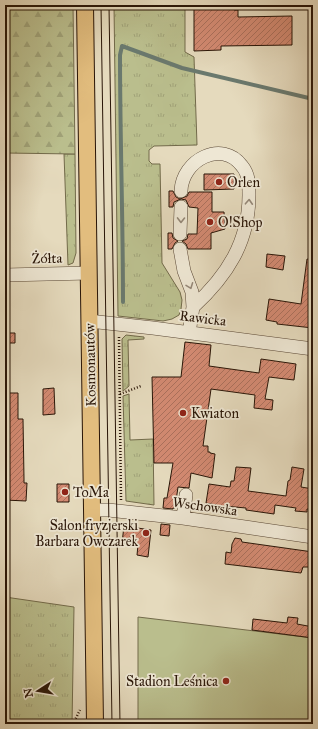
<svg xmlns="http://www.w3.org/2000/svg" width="318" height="729" font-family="'IM FELL Great Primer',serif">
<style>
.grass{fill:url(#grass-tufts);stroke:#726a4a}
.forest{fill:url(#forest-firs);stroke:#726a4a}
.garden{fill:#babe8d;stroke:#726a4a}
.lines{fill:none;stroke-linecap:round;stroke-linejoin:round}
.stream{stroke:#6a796e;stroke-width:4}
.building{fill:url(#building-hatch);stroke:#291507}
.minor-casing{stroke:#584634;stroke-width:14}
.major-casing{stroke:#291507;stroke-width:18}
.path{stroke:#291507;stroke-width:2.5;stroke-dasharray:1 2;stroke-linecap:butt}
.minor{stroke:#eee7d4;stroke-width:13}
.major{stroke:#e2bd7e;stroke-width:16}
.tram{stroke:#291507;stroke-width:1}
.oneway{stroke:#958878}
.poi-dot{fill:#8f2418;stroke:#eee7d4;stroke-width:1.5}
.labels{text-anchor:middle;stroke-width:3.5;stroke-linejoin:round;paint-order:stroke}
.poi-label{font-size:14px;fill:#291507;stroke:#eee7d4;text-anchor:start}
.street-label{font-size:14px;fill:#291507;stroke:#eee7d4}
</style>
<defs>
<pattern id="grass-tufts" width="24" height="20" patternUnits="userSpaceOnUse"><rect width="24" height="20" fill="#babe8d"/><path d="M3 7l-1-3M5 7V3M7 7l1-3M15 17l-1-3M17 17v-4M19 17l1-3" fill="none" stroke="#a0a278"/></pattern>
<pattern id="forest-firs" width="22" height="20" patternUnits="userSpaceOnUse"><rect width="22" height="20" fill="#babe8d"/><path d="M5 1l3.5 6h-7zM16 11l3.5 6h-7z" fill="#a0a278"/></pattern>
<pattern id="building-hatch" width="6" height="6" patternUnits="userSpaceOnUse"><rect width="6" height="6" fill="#d38a72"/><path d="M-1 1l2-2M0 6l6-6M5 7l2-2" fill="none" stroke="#ab705c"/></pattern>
</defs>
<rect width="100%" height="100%" fill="#e5dabd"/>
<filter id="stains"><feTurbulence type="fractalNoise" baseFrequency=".005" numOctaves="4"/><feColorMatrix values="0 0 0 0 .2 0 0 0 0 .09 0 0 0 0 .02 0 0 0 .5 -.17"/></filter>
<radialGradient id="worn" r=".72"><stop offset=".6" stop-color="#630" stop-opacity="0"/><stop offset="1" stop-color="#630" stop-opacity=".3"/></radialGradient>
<path class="grass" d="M 114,5 L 185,5 L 185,52 L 194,57 L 197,145 L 154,146 L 149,150 L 149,161 L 152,164 L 160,164 L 162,263 L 180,292 L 182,300 L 181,309 L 179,315 L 172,319 L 163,321 L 118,316 Z
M 64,154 L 75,154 L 76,253 L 73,263 L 68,265 Z
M 126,335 L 144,337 L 144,339 L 128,340 L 129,386 L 123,391 L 122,339 Z
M 129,394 L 130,440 L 153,439 L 154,505 L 126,501 L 123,396 Z
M 5,597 L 74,607 L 72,724 L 5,724 Z"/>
<path class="forest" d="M 5,5 L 73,5 L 75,154 L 5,153 Z"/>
<path class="garden" d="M 138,617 L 313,638 L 313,724 L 138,724 Z"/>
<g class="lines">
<path class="stream" d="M 123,302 C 123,219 120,137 120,55 L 122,46 L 182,68 L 313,99"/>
</g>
<path class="building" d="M 194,5 L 234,5 L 234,10 L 238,10 L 238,17 L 292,16 L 292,45 L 221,46 L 221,50 L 194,51 Z
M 204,174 L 234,174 L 234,189 L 204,190 Z
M 169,191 L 173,191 L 176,197 L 180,199 L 187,196 L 189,192 L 212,192 L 212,212 L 224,212 L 225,229 L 211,233 L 211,249 L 188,249 L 186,244 L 182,241 L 187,239 L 188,234 L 197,234 L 198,208 L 189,207 L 186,200 L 181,199 L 174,202 L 173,207 L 169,207 Z
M 168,233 L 172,233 L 173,238 L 178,241 L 175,243 L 172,249 L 168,249 Z
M 267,254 L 285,256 L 283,270 L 266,267 Z
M 307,259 L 313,260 L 313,328 L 277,324 L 277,322 L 266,320 L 269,299 L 301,304 Z
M 5,333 L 15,333 L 15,343 L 5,343 Z
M 185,342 L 211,345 L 209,366 L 259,373 L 261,359 L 296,364 L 294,380 L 269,377 L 265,399 L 273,400 L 272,410 L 254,408 L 255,395 L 211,389 L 203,446 L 208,446 L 208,452 L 210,452 L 210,453 L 215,454 L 212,478 L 191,473 L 189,488 L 178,487 L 175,508 L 173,508 L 173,509 L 163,508 L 164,498 L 167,498 L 173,463 L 154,463 L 152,377 L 181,377 Z
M 54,388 L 55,414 L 43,415 L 43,389 Z
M 5,393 L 18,393 L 18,419 L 23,419 L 24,479 L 24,483 L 27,483 L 26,501 L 5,500 Z
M 236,467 L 251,468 L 248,491 L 286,496 L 288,481 L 290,480 L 292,467 L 304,469 L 301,487 L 313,489 L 313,510 L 307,509 L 307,512 L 295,511 L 296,508 L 275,505 L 274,514 L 246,510 L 246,508 L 224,506 L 220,510 L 216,505 L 206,503 L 209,484 L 230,487 L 231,481 L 234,481 Z
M 57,484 L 69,484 L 69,502 L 57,502 Z
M 161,524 L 170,525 L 169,536 L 160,535 Z
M 124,526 L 151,530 L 148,557 L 137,555 L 138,545 L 122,543 Z
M 235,538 L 241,539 L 242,542 L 313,552 L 313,567 L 303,567 L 301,573 L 225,564 L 226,552 L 231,553 L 232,544 Z
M 288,617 L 298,618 L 297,624 L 313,627 L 313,638 L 252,630 L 253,619 L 287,623 Z"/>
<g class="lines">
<defs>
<path id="minor" d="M 180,234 L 181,207
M 180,249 L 184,271 L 192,292 L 193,307 C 227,276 249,242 249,195 C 249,185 249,174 242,166 C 222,139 182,160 181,191
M 5,275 L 89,273
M 89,321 L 153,328 L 313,349
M 189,333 L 193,307
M 93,510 L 108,510 L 183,518 L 313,537
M 183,518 L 186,495"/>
<path id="major" d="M 85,5 L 95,724"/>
</defs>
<use href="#minor" class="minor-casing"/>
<use href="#major" class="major-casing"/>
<path class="path" d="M 119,337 L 121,500
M 120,394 L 141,386
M 5,723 L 12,724
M 73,724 L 80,710"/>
<use href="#minor" class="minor"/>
<use href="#major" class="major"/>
<path class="tram" d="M 101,5 L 112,724
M 109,5 L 120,724"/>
</g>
<defs><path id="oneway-chevron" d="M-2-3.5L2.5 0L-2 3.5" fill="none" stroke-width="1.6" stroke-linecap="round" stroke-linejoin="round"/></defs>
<g class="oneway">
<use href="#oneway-chevron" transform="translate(249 202) rotate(-87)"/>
<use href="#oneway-chevron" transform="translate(181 220) rotate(91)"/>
<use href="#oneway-chevron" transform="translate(190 286) rotate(69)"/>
</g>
<g class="poi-dot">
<circle cx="219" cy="182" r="4"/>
<circle cx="210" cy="222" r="4"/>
<circle cx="183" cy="413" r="4"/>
<circle cx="65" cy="492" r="4"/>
<circle cx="146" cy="533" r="4"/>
<circle cx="226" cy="681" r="4"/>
</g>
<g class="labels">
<g class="poi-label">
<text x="227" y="187">Orlen</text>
<text x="218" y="227">O!Shop</text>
<text x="191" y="418">Kwiaton</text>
<text x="73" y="497">ToMa</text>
<text x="138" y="530" text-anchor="end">Salon fryzjerski<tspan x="138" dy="16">Barbara Owczarek</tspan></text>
<text x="218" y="686" text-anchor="end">Stadion Leśnica</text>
</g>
<g class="street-label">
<text transform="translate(47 258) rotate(-1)" y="5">Żółta</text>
<text transform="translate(203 318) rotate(7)" y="5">Rawicka</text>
<text transform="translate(90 365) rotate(-91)" y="5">Kosmonautów</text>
<text transform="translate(205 506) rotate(8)" y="5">Wschowska</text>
</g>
</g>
<rect width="318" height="729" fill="none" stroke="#e5dabd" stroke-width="20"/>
<rect x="6" y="6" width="306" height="717" fill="none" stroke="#291507" stroke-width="2"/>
<rect x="10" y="10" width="298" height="709" fill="none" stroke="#291507"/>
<g transform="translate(38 691) rotate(258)" stroke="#eee7d4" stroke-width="3" paint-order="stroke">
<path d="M0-3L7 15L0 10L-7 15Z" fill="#291507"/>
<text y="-6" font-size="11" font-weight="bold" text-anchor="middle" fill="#291507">N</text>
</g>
<rect width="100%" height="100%" filter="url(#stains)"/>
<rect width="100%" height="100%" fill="url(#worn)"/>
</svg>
